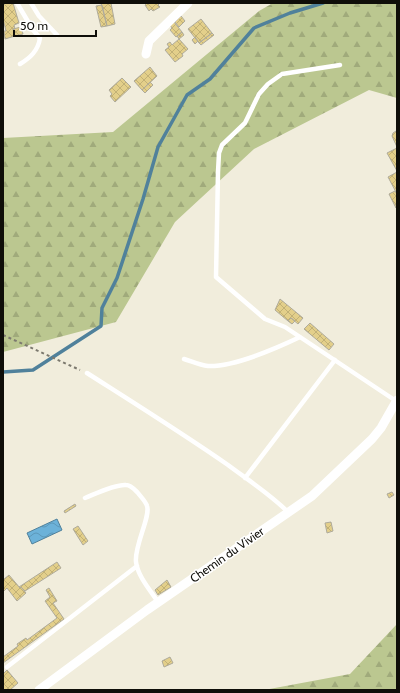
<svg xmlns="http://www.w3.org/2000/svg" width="400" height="693" font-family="Cabin,sans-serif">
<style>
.forest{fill:url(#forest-firs)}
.water{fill:url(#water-waves);stroke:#50819b}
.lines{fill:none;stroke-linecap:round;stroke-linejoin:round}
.stream{stroke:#50819b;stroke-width:3.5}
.building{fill:url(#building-cross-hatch);stroke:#afab9b}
.path{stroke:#7d7a6f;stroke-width:2;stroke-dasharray:3 3;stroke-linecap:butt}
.lane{stroke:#fff;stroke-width:4.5}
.street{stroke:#fff;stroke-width:9}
.labels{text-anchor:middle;stroke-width:3;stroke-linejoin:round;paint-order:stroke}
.street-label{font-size:12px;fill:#0f0e09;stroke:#fff}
</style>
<defs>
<pattern id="forest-firs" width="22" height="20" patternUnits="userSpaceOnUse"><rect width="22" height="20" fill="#bbc790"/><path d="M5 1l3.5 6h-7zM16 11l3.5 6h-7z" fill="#a0aa7b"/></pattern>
<pattern id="water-waves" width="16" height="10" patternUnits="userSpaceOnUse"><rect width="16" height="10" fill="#6cb2d9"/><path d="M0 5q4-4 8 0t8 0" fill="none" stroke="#5c98b9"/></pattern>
<pattern id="building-cross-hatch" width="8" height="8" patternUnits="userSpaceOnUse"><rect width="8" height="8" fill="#e3cf8a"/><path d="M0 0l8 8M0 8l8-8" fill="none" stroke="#c2b176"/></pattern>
</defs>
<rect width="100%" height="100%" fill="#f1eddc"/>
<path class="forest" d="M 273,3 L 397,3 L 397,98 L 369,90 L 254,149 L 175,222 L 116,322 L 3,352 L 3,138 L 113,132 L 259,11 Z
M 397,624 L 397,690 L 264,690 L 350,674 Z"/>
<path class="water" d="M 57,519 L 62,530 L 32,544 L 27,533 Z"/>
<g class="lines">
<path class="stream" d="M 3,372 L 33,370 L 101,326 L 102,308 L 117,278 L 143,199 L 158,147 L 187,95 L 210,79 L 254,28 L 290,13 L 323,3"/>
</g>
<path class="building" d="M 8,3 L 13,3 L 19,23 L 14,25 L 15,29 L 13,29 L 15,36 L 5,39 L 4,31 L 6,31 L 3,19 L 3,4 Z
M 101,3 L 111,3 L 115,24 L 107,26 Z
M 147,3 L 160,3 L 158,5 L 160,7 L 153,11 L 151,9 L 149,11 L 145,5 Z
M 102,5 L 107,26 L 101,27 L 96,6 Z
M 181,16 L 185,21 L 179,27 L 175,22 Z
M 201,19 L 212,33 L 199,43 L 188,29 Z
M 174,22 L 182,32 L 176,37 L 170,30 L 172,28 L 170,25 Z
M 21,27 L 23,34 L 15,36 L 13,29 Z
M 182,32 L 184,35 L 179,39 L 177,36 Z
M 212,33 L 214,35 L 201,45 L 199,43 Z
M 195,37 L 198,41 L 195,44 L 192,40 Z
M 179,39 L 188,49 L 182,54 L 183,56 L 175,62 L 165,50 L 169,47 L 167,44 L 170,42 L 172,45 Z
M 150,67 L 157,76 L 142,90 L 134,81 Z
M 122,78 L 131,87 L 115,102 L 110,96 L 112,94 L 109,90 Z
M 150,82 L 153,85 L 145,93 L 142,90 Z
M 396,131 L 397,131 L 397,147 L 392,136 L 393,133 Z
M 397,148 L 397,171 L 387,153 Z
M 397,172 L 397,194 L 388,177 Z
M 395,191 L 397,194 L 396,208 L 389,194 Z
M 280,299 L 303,318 L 298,324 L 291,318 L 288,321 L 275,310 Z
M 291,318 L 295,321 L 292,324 L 288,321 Z
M 310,323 L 334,344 L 329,350 L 304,329 Z
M 392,492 L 394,495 L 389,498 L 387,494 Z
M 75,504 L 76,506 L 65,513 L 64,511 Z
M 331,522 L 333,531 L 327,533 L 325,523 Z
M 78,526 L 88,541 L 83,545 L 73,529 Z
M 57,562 L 61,568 L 25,591 L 21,587 L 20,588 L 19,587 Z
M 9,575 L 20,588 L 21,587 L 26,593 L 17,601 L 7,588 L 4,591 L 3,589 L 3,580 Z
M 167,580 L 171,587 L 158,595 L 155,590 Z
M 49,588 L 57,601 L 53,603 L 64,619 L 3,663 L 3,657 L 18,646 L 17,644 L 26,638 L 27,640 L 57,618 L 45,601 L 50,597 L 46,590 Z
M 170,657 L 173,663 L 164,667 L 162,661 Z
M 7,670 L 18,683 L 10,690 L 3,690 L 3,674 Z"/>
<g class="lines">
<path class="path" d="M 3,335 L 80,370"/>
<path class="lane" d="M 17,3 L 33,30 L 40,38 C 38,51 30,58 20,64
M 31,3 L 39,16 L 57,35
M 340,65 L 282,74 L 268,84 L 259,94 L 245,123 L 222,145 L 219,153 L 218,172 L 216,277 L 265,319 L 285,327 L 396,401
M 184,359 C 191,361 199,365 208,366 C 233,367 277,348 300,337
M 87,373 C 134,403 182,433 228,465 C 248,480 270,494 288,512
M 245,478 L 335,360
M 85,498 C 95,494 115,484 126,485 C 131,485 135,490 138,493 C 141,497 146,502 147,506 C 151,516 134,546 136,562 C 138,577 151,591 158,602
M 7,667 L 137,566"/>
<path class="street" d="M 146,54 L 149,41 L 188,3
M 39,690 L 147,610 L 312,496 L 372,439 L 381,428 L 397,400"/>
</g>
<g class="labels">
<g class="street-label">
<text transform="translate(227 555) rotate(-35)" y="4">Chemin du Vivier</text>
</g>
</g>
<rect width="400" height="693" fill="none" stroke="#0f0e09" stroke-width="8"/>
<path d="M14 30v6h82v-6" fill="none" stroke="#0f0e09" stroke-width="2"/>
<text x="20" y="30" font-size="12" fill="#0f0e09" stroke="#ffffff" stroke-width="3" paint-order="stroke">50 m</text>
</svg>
